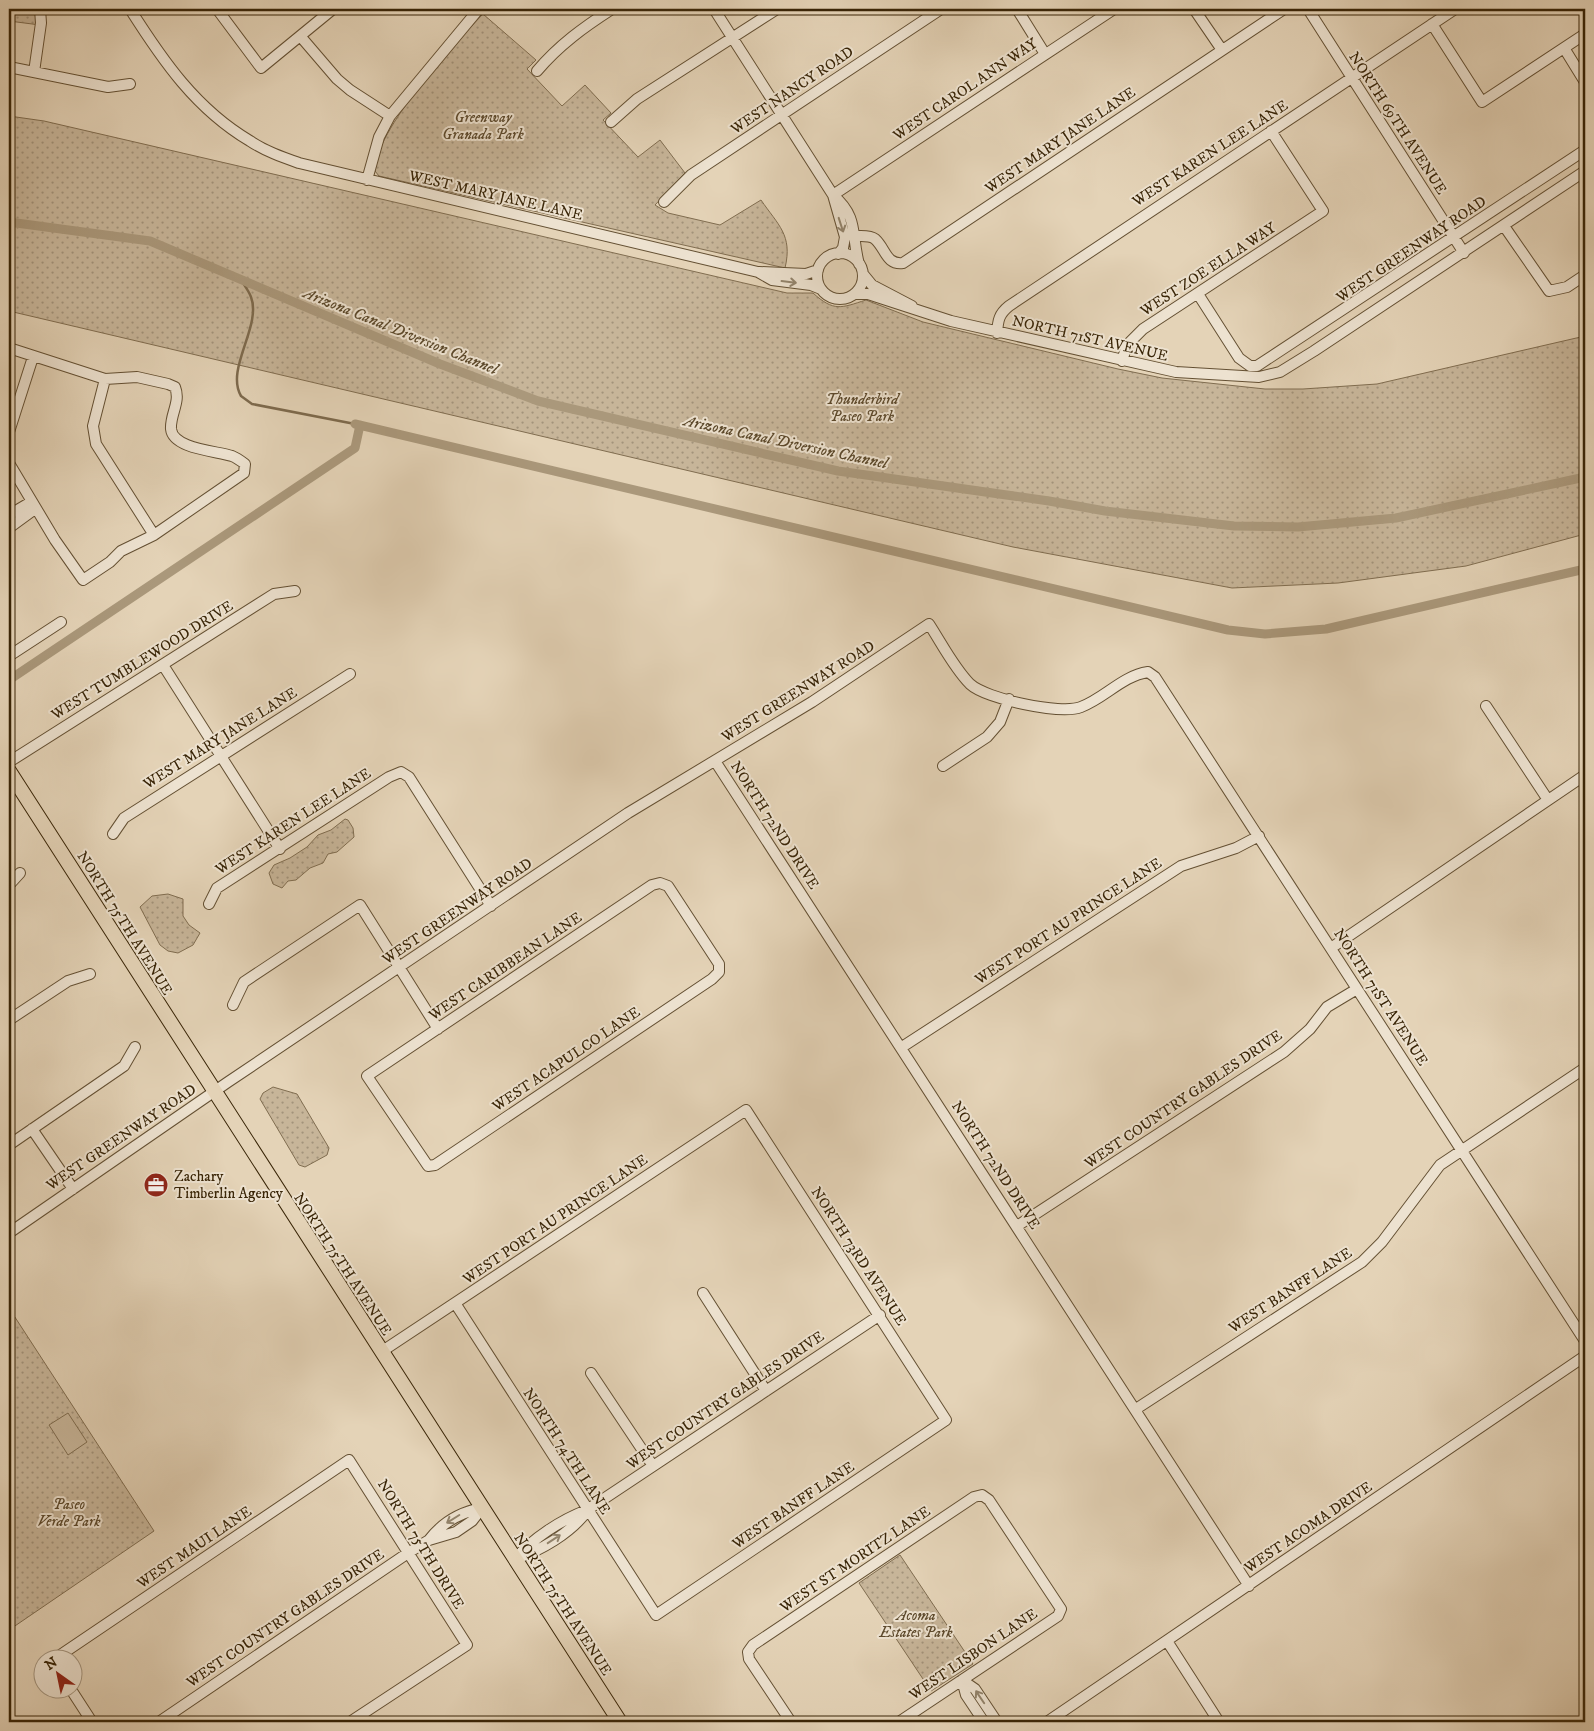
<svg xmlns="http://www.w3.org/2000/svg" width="1594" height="1731" font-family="'IM FELL DW Pica',serif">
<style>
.green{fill:url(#green-dots);stroke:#806d50}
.pitch{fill:#c7b599;stroke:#806d50}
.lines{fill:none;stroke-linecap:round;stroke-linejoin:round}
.stream{stroke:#7d6a4d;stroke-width:2.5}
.canal{stroke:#aa987b;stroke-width:9}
.minor-casing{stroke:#645033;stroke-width:12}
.major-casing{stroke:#392507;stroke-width:16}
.minor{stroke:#ede2d0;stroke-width:10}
.major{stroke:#e4d3b7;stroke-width:14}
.oneway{stroke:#93846c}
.labels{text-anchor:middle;stroke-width:4;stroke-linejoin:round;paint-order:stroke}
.street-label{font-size:15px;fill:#392507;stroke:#ede2d0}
.park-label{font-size:15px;font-style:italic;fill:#5c492c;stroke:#ede2d0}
.poi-label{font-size:15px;fill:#392507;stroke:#ede2d0;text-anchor:start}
.water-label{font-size:16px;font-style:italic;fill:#5b482a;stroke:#ede2d0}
</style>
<defs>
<pattern id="green-dots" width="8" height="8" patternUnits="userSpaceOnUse" patternTransform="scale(1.25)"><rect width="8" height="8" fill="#c7b599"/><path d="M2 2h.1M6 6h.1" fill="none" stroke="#a3937b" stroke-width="1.8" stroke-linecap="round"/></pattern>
</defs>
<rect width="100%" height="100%" fill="#e4d3b7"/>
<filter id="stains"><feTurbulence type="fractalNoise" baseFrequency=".004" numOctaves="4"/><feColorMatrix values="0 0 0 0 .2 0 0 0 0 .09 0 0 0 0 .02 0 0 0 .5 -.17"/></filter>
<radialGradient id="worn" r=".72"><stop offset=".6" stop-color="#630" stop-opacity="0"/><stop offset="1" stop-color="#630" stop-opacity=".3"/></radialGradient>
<path class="green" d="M 9,9 L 40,9 L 40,25 L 9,21 Z
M 483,14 L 536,60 L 527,69 L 562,106 L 585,85 L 611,113 L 603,120 L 638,157 L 660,140 L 685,173 L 655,205 L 668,213 L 720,225 L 761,200 C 778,225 793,235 785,268 L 379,176 L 375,171 C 374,131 455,43 483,14 Z
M 9,116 L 44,121 L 787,293 L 813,293 C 834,312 841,308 866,300 L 923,322 L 1118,369 L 1162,378 L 1265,389 L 1303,389 L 1377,384 L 1585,336 L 1585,534 L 1466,566 L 1338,583 L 1232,588 L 1013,547 L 9,311 Z
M 345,819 L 348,820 L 353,828 L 354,837 L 337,852 L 328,854 L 323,863 L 310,868 L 296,880 L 288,881 L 282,888 L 273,884 L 269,873 L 274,865 L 290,858 L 307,847 L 318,835 L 331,830 Z
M 168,894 L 183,899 L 183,916 L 189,925 L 200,933 L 193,945 L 178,953 L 168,951 L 160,945 L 140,907 L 152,896 Z
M 273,1087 L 297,1094 L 329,1148 L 327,1155 L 305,1167 L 299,1165 L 260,1099 L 263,1093 Z
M 9,1308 L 154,1531 L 9,1630 Z
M 900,1555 L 973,1664 L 931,1691 L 859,1583 Z"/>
<path class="pitch" d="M 68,1413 L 87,1442 L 68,1455 L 49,1425 Z"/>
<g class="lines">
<path class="stream" d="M 241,280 C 244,285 249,291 251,297 C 262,326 225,369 241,396 L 252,404 L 355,424"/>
<path class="canal" d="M 9,222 L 150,241 L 440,364 L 538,401 L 838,471 L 1049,501 L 1105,511 L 1234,526 L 1298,527 L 1396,518 L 1585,477
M 355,424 L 1228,630 L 1265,634 L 1326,629 L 1585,569
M 9,680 L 355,448 L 360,425"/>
<defs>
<path id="minor" d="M 130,9 C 163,61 196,109 250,141 C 265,151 282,157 299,163 L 758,272 L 772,280 L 811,285 L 821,289
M 217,9 L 261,68 L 333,9
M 714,9 L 833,195 L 845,237 L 843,248 L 838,254
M 1017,9 L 1045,54
M 1194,9 L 1222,50
M 1308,9 L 1464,253
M 1432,24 L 1482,102 L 1585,34
M 301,37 L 337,79 L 350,90 L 390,116
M 1564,48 L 1585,82
M 9,67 L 108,87 L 130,84
M 537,71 C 559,45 584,27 612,9
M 34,72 L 41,23 L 40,9
M 611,122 L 637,99 L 777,9
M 367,180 L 379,137 L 390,116 L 478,10 L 477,9
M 833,195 L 1114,9
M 833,195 C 859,217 851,235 859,264
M 664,202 L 691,175 L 941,9
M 1504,226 L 1549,291 L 1567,287 L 1585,275
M 856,236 C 862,236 870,235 875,239 C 886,249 886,265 903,263 L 1284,9
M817 276a23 23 0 1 1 46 0a23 23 0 1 1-46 0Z
M 759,272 L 806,274 L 818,270
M 863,274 L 872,285 L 912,306
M 855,294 L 868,294 L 951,321 L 1176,372 L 1259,377 L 1280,372 L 1314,351 L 1585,171
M 1198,294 L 1239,358 L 1250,366 L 1257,366 L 1585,150
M 997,333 C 998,320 999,314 1009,306 L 1455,9
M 9,348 L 105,379 L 137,377 L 168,384 L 175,387 C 181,402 170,414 171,429 C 173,449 217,451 232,456 C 237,458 241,461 245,464 L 244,473 L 154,535 L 121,551 L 110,562 L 83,580 L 55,540 L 9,463
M 1122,361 L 1127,345 L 1143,329 L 1323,211 L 1271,131
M 105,379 L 93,426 L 96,444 L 154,535
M 9,432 L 33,357
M 9,515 L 31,502
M 9,528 L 35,509
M 9,656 L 61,622
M 163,665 L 280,849
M 1486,706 L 1548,800
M 715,761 L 1249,1586
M 9,762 L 274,594 L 295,591
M 943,766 L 987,737 L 1000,722 L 1009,699
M 113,834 L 124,818 L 350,674
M 660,883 L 668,886 L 719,964 L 719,972 L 712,979 L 435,1165 L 428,1166 L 367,1076 L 652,885 Z
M 9,885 L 20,873
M 209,904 L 217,888 L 389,777 L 401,772 L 409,777 L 491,906
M 1331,948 L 1585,775
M 233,1005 L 244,982 L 360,905 L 438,1029
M 9,1020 L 68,981 L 90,974
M 902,1047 L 1181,866 L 1236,848 L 1259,836
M 32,1129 L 73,1189
M 9,1145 L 124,1066 L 135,1047
M 1017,1226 L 1284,1052 L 1310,1029 L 1327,1007 L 1357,989
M 9,1233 L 228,1082 L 628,813 L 812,702 L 929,624 C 942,644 954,668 970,684 C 986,699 1061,715 1081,707 C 1105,698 1122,676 1148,672 L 1155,677 L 1585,1341
M 703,1293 L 766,1391
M 381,1352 L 746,1110 L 946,1420 L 656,1615 L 455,1303
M 591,1373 L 653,1466
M 1136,1409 L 1362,1262 L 1382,1242 L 1440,1165 L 1585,1068
M 429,1540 C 442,1523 461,1512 482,1508
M 515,1559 C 533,1538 561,1520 587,1510 L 880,1315
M 515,1559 C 540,1551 571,1533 587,1511
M 1167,1641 L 1219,1722
M 56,1658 L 349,1460 L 467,1645 L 350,1722
M 962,1680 L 975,1689 L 997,1722
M 962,1680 L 966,1695 L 984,1722
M 70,1688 L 92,1722
M 159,1722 L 408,1553 L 429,1540 L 456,1532 L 472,1521 L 482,1508
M 791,1722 L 749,1659 L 748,1652 L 753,1645 L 974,1497 L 982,1495 L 989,1500 L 1061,1609 L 1058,1616 L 899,1722
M 1047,1722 L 1585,1356"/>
<path id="major" d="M 9,771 L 620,1722"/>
</defs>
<use href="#minor" class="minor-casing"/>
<use href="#major" class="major-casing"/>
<use href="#minor" class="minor"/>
<use href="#major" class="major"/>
</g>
<defs><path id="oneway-shaft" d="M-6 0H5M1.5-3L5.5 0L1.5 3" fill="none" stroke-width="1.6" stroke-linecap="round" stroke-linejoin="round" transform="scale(1.25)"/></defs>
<g class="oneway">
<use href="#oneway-shaft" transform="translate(841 225) rotate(72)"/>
<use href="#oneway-shaft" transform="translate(789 282) rotate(7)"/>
<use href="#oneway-shaft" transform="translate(453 1519) rotate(148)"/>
<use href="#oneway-shaft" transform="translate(554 1539) rotate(-33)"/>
<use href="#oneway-shaft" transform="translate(980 1697) rotate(-124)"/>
</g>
<defs>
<symbol id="office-disc" viewBox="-11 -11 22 22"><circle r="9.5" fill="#8f2418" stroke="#ede2d0"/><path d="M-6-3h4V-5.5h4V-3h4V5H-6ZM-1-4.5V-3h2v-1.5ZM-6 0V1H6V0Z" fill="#fff"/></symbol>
</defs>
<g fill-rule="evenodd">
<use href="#office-disc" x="142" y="1171" width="28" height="28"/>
</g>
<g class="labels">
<g class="street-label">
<text transform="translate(965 89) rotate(-34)" y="5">WEST CAROL ANN WAY</text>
<text transform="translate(792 90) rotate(-34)" y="5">WEST NANCY ROAD</text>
<text transform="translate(1398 123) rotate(57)" y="5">NORTH 69TH AVENUE</text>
<text transform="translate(1060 140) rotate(-34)" y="5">WEST MARY JANE LANE</text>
<text transform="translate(1210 153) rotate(-33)" y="5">WEST KAREN LEE LANE</text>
<text transform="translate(496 195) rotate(13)" y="5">WEST MARY JANE LANE</text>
<text transform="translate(1411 249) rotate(-34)" y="5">WEST GREENWAY ROAD</text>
<text transform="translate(1208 269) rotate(-33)" y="5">WEST ZOE ELLA WAY</text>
<text transform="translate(1090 338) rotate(13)" y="5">NORTH 71ST AVENUE</text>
<text transform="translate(142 660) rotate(-32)" y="5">WEST TUMBLEWOOD DRIVE</text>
<text transform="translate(798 691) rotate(-32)" y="5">WEST GREENWAY ROAD</text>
<text transform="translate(220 738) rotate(-32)" y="5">WEST MARY JANE LANE</text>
<text transform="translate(293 821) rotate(-33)" y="5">WEST KAREN LEE LANE</text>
<text transform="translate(775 825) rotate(57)" y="5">NORTH 72ND DRIVE</text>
<text transform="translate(457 911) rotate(-34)" y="5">WEST GREENWAY ROAD</text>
<text transform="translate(1068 921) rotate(-33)" y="5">WEST PORT AU PRINCE LANE</text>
<text transform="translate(125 923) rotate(58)" y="5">NORTH 75TH AVENUE</text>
<text transform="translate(505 966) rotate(-34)" y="5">WEST CARIBBEAN LANE</text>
<text transform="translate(1381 997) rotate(57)" y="5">NORTH 71ST AVENUE</text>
<text transform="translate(566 1059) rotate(-34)" y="5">WEST ACAPULCO LANE</text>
<text transform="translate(1183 1099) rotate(-34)" y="5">WEST COUNTRY GABLES DRIVE</text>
<text transform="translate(121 1137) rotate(-34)" y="5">WEST GREENWAY ROAD</text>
<text transform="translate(996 1165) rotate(57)" y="5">NORTH 72ND DRIVE</text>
<text transform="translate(555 1219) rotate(-34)" y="5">WEST PORT AU PRINCE LANE</text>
<text transform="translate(859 1256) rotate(57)" y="5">NORTH 73RD AVENUE</text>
<text transform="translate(343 1264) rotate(57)" y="5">NORTH 75TH AVENUE</text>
<text transform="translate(1290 1290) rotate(-33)" y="5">WEST BANFF LANE</text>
<text transform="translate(725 1400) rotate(-34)" y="5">WEST COUNTRY GABLES DRIVE</text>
<text transform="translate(567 1451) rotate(57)" y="5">NORTH 74TH LANE</text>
<text transform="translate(793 1505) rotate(-34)" y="5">WEST BANFF LANE</text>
<text transform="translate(1308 1527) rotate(-34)" y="5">WEST ACOMA DRIVE</text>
<text transform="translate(421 1544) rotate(58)" y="5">NORTH 75TH DRIVE</text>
<text transform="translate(194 1547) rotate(-34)" y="5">WEST MAUI LANE</text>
<text transform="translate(855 1559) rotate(-34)" y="5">WEST ST MORITZ LANE</text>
<text transform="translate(563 1604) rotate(57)" y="5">NORTH 75TH AVENUE</text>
<text transform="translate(285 1618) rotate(-34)" y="5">WEST COUNTRY GABLES DRIVE</text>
<text transform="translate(973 1654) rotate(-34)" y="5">WEST LISBON LANE</text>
</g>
<g class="park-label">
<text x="483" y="122">Greenway<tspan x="483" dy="17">Granada Park</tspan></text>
<text x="862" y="404">Thunderbird<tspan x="862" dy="17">Paseo Park</tspan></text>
<text x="69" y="1509">Paseo<tspan x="69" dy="17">Verde Park</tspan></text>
<text x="916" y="1620">Acoma<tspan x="916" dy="17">Estates Park</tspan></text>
</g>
<g class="poi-label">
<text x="174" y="1181">Zachary<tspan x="174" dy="17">Timberlin Agency</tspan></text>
</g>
<g class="water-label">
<text transform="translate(401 330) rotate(22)" y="6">Arizona Canal Diversion Channel</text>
<text transform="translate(786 441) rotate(12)" y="6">Arizona Canal Diversion Channel</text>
</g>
</g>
<rect width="1594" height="1731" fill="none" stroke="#e4d3b7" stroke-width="30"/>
<rect x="10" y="10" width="1574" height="1711" fill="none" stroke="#392507" stroke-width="2.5"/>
<rect x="15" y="15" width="1564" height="1701" fill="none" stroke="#392507"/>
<g transform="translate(58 1674) rotate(327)"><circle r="24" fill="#ede2d0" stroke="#a59680"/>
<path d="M0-4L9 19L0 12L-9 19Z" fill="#8f2418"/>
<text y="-8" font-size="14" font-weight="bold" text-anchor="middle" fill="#392507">N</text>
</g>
<rect width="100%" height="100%" filter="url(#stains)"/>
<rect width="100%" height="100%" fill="url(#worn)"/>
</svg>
